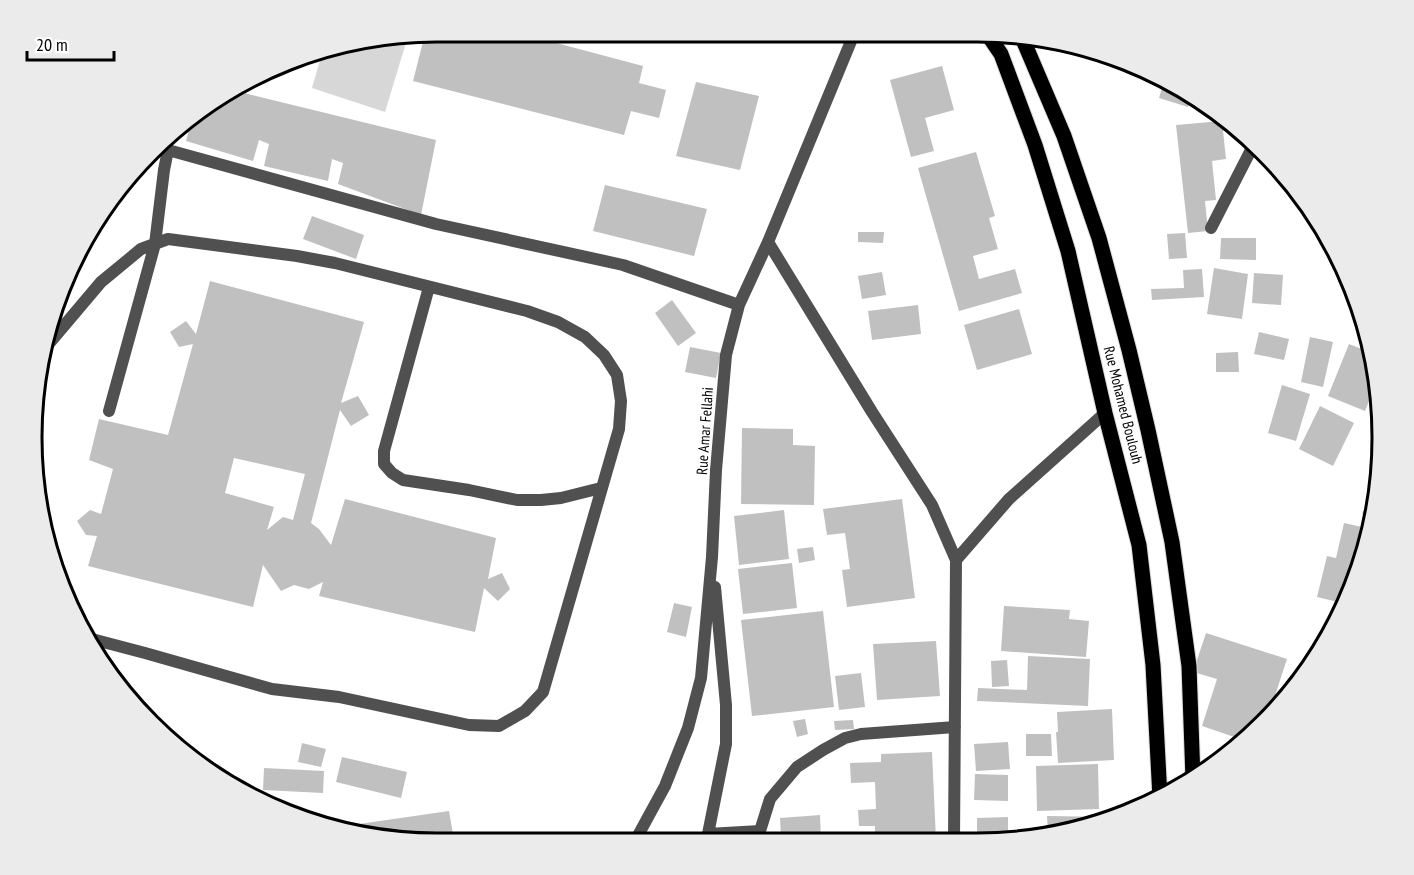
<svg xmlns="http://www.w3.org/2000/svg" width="1414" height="875" font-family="'PT Sans Narrow',sans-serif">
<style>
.green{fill:#d7d7d7}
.building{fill:#c0c0c0;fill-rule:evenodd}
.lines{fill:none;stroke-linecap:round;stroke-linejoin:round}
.primary-casing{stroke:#dbdbdb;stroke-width:17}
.service{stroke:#505050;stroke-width:12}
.minor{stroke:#505050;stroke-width:12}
.primary{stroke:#000;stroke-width:15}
.labels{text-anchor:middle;stroke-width:4.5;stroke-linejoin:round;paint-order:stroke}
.street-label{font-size:15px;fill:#000;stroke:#fff}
.rim{fill:none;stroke:#000;stroke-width:3}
</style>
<rect width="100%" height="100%" fill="#fff"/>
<path class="green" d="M 408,36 L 385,112 L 312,88 L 323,50 Z"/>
<path class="building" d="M 438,32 L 515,32 L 643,66 L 639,83 L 666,90 L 659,118 L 631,111 L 624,135 L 413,81 L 425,34 Z
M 942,66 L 954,110 L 925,118 L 934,151 L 911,157 L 890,80 Z
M 1164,81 L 1191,96 L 1188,107 L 1159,98 Z
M 696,82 L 759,96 L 740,170 L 676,156 Z
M 236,91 L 436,140 L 421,215 L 338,184 L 343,163 L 332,159 L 328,181 L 264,166 L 269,144 L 259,140 L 253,161 L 186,141 L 191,123 L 187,119 L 191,115 Z
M 1215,111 L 1223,115 L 1234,126 L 1213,116 Z
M 1222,121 L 1226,159 L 1212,161 L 1216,200 L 1205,201 L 1208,231 L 1188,233 L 1176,125 Z
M 976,152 L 995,216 L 989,218 L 998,249 L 973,256 L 979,279 L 1015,269 L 1022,293 L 959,311 L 918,168 Z
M 605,185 L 707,209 L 694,256 L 593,231 Z
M 312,216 L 364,235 L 356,259 L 303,239 Z
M 858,232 L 884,232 L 883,243 L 858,242 Z
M 1185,233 L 1187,258 L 1169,259 L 1167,234 Z
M 1221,238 L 1256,238 L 1256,260 L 1220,259 Z
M 1214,268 L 1248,274 L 1242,319 L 1207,314 Z
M 1202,269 L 1204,297 L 1152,300 L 1151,289 L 1184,288 L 1183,270 Z
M 882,272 L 886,295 L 862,299 L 858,276 Z
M 1254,273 L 1283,275 L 1281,305 L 1252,303 Z
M 210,281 L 364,322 L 341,403 L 358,396 L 369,415 L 351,426 L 340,410 L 311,523 L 319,529 L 331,545 L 345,499 L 496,538 L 488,579 L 502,573 L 510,589 L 498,601 L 484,588 L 475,632 L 319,596 L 323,582 L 309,589 L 294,585 L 281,591 L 263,565 L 253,607 L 88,566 L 97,536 L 86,535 L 77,521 L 90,510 L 101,514 L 113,469 L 89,460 L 99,419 L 168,435 L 193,344 L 179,347 L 170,332 L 186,321 L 196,334 ZM 234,458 L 305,474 L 293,520 L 283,517 L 267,530 L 274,507 L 225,493 Z
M 672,300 L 696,333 L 678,346 L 655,313 Z
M 918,305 L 921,334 L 872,340 L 868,311 Z
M 1019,309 L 1032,354 L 977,370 L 964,325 Z
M 1259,332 L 1289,339 L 1284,360 L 1254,354 Z
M 1310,337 L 1333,342 L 1323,387 L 1301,382 Z
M 1349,344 L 1372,353 L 1378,379 L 1365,411 L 1328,396 Z
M 690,347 L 721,353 L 716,378 L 685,372 Z
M 1238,352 L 1239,372 L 1216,372 L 1216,353 Z
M 1282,385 L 1310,394 L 1296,441 L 1268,433 Z
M 1320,406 L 1354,423 L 1333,466 L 1299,449 Z
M 742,428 L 793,429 L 793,445 L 815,446 L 814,505 L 741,504 Z
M 1376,480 L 1379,481 L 1373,519 L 1362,514 Z
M 902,499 L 915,598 L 847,607 L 842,570 L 850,569 L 845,533 L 827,535 L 823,509 Z
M 784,510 L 789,559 L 739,565 L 734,516 Z
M 1344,523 L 1371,529 L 1369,542 L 1346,604 L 1317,597 L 1327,556 L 1336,558 Z
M 813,547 L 815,560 L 799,563 L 797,549 Z
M 792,563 L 797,608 L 743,614 L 738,569 Z
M 674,603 L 692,607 L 686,637 L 667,632 Z
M 1004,606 L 1070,610 L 1069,619 L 1089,621 L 1086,657 L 1001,651 Z
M 823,611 L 834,707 L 752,716 L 741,620 Z
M 1206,633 L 1287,659 L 1268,717 L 1246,741 L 1202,726 L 1217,679 L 1193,672 Z
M 936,641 L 940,696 L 877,700 L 873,644 Z
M 1028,656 L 1090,659 L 1088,706 L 977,701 L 978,688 L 1027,690 Z
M 1007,660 L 1009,686 L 992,687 L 991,661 Z
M 861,673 L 865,707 L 839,710 L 835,676 Z
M 1112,709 L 1114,760 L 1058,763 L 1056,732 L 1058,732 L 1057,712 Z
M 805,719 L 808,734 L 797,737 L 793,721 Z
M 853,720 L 854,729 L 835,730 L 834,721 Z
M 1026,734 L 1051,734 L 1052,756 L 1026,756 Z
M 1008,742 L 1010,769 L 976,771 L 974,744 Z
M 302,743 L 326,749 L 321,767 L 298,762 Z
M 932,752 L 936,840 L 875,842 L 875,826 L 859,826 L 858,810 L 876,809 L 875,782 L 851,783 L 850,763 L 881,762 L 881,754 Z
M 342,757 L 407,772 L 401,798 L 336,782 Z
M 1098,764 L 1099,809 L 1037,811 L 1036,766 Z
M 264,768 L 324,771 L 323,793 L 263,790 Z
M 975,774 L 1008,775 L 1008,801 L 974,800 Z
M 449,811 L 454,840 L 385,840 L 361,834 L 359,824 Z
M 323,815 L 326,824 L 309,820 Z
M 820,815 L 821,842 L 744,842 L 744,840 L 781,838 L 780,818 Z
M 1047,816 L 1110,817 L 1110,820 L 1107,822 L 1048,834 Z
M 1008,817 L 1008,842 L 977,842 L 977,818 Z"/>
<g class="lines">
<defs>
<path id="primary" d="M 988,35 L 1001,54 L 1035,145 L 1068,251 L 1105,413 L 1139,545 L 1153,665 L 1160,798
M 1021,35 L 1064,136 L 1099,238 L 1129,350 L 1148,430 L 1172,542 L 1189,666 L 1193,779"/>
</defs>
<use href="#primary" class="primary-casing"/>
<path class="service" d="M 429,287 L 384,451 L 384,464 L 392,473 L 403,480 L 469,490 L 517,500 L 541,500 L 561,498 L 601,488
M 46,347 L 101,282 L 141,249 L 168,239 L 297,256 L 335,263 L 527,311 L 558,322 L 585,337 L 604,355 L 617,375 L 621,401 L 619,429 L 543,692 L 525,711 L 499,726 L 469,725 L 339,697 L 272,689 L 145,653 L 88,638
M 109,411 L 155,244 L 164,170 L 168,150"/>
<path class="minor" d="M 157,149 L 168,150 L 436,224 L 623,265 L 739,305
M 1211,228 L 1254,144
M 768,242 L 872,412 L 932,505 L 956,560
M 708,834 L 760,831 L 770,799 L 797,767 L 823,750 L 845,738 L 861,734 L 955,727
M 708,840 L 708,834 L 726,744 L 726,705 L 715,587
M 635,841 L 665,786 L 688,728 L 701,678 L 712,557 L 716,470 L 726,355 L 739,305 L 768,242 L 854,34
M 954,842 L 956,560 L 1009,499 L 1105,413"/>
<use href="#primary" class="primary"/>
</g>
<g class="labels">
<g class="street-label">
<text transform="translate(1123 405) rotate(76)" y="5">Rue Mohamed Boulouh</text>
<text transform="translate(705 431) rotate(-86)" y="5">Rue Amar Fellahi</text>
</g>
</g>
<path d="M0 0H1414V875H0ZM437 42H977A395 395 0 0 1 1372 437V438A395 395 0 0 1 977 833H437A395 395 0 0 1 42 438V437A395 395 0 0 1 437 42Z" fill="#ebebeb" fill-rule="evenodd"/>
<path class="rim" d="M437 42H977A395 395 0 0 1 1372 437V438A395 395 0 0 1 977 833H437A395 395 0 0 1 42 438V437A395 395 0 0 1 437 42Z"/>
<path d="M27 51v9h87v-9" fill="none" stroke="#000000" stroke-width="3"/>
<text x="36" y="51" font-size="18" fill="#000000" stroke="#ffffff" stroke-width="4.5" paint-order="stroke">20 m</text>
</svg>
